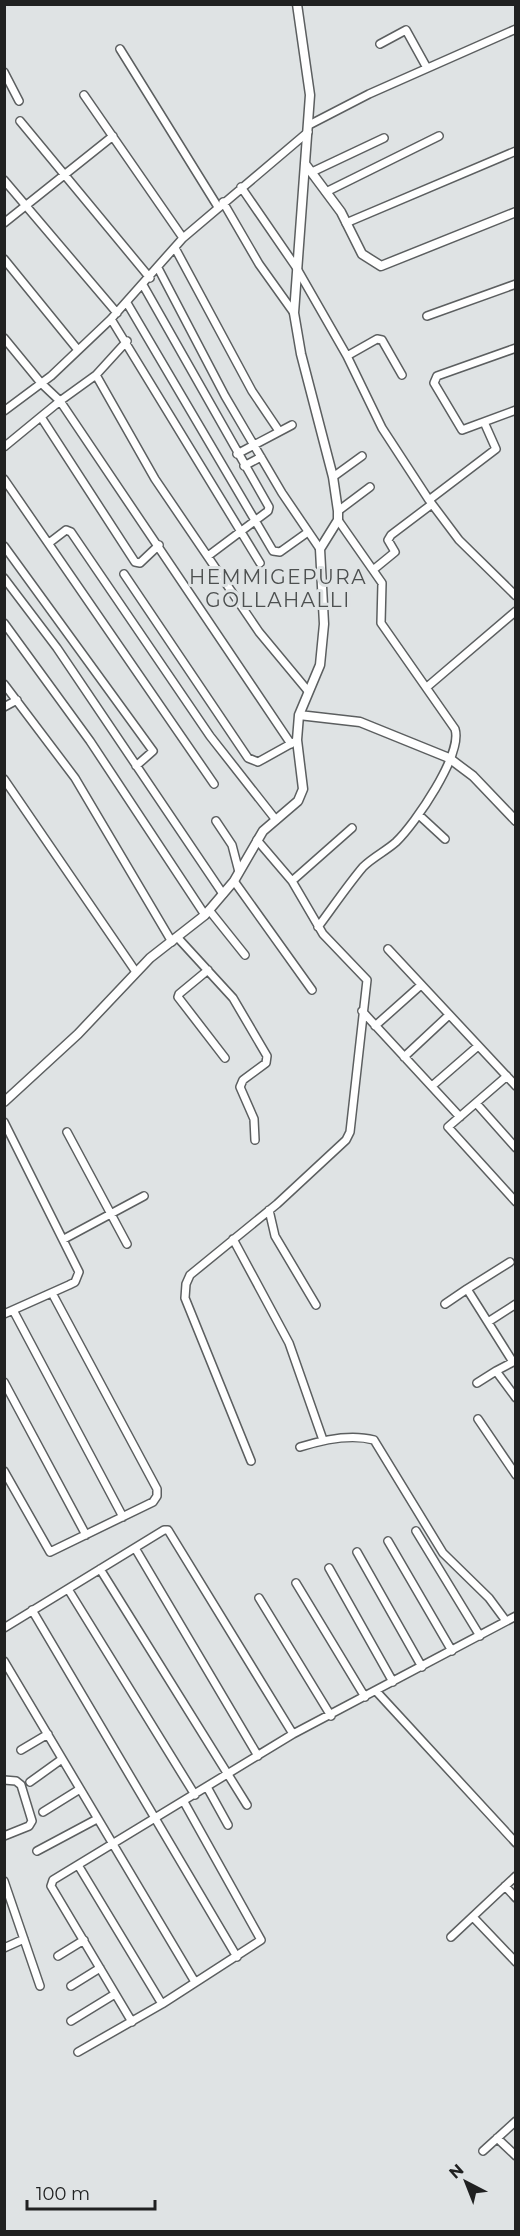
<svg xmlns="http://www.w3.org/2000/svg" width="520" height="2236" font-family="Montserrat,sans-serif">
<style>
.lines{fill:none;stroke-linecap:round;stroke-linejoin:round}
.minor-casing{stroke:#5c5f60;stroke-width:10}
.tertiary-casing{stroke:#5c5f60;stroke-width:11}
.minor{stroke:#fff;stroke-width:7}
.tertiary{stroke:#fff;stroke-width:8}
.labels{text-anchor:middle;stroke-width:6;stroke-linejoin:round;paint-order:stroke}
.quarter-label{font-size:20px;letter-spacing:1.5px;fill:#4d5050;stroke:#dfe3e4}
</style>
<rect width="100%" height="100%" fill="#dfe3e4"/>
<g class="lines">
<defs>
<path id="minor" d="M 380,44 L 406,30 L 427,68
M 120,49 L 218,207
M 4,72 L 19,101
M 84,95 L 183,238
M 20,121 L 150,278
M 309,125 L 369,94 L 516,29
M 312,172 L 384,138
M 4,180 L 117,313
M 241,187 L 296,267 L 347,356 L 382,428 L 429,500 L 459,540 L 516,596
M 326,192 L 439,136
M 223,202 L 259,264 L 294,313
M 4,223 L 113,136
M 346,223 L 516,151
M 175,248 L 252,391 L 279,431
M 4,259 L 78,350
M 158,268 L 225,396 L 282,493 L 320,549
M 143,285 L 269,507 L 268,511 L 208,556
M 127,303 L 273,551 L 280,552 L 308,532
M 427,316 L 516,284
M 111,319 L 260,563
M 4,338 L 41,383 L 60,401 L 291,744
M 516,348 L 437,376 L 434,383 L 462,430 L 516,410
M 347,356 L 377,339 L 382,340 L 402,375
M 96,375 L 155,479 L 259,632 L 308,691
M 4,411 L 51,376 L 111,319 L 183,238 L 308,132
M 41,417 L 135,562 L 140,563 L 159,545
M 4,447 L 60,401 L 96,375 L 127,341
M 237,454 L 292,425
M 244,466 L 261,457
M 333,477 L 362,456
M 4,479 L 214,784
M 429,500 L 496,449 L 484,422
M 338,511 L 370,487
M 49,543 L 66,530 L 71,532 L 210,736 L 276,820
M 4,546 L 153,751 L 136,766
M 373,570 L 395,552 L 388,540 L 391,535 L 432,504
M 124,574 L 248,758 L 258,762 L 294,742
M 4,578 L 57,648 L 223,894
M 4,623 L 90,741 L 205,915
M 4,684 L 75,778 L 172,942
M 427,687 L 516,611
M 4,707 L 17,700
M 4,779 L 136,972
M 419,815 L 445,839
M 216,821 L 232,845 L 239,872
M 234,881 L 312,990
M 292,881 L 352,828
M 209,910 L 245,955
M 318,927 C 333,907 347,886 363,867 C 373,857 386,851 396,842 C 415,824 463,754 455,729 L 381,623 L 382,583 L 338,520
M 178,938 L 233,998 L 267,1056 L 266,1063 L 243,1080 L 240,1087 L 254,1119 L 255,1140
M 388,949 L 516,1086
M 208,970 L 179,994 L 178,997 L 225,1058
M 362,1011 L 460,1117
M 375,1026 L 421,985
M 404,1057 L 449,1015
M 507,1076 L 448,1127 L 516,1202
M 432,1086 L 478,1046
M 476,1103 L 516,1148
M 4,1122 L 79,1272 L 75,1282 L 69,1285 L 4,1314
M 67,1132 L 127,1244
M 269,1210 L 275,1236 L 316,1305
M 64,1239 L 144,1196
M 233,1239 L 289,1343 L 323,1440
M 467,1289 L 510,1262
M 445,1304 L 467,1289 L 513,1362 L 496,1371
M 13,1310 L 123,1517
M 488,1322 L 516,1304
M 4,1382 L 86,1535
M 477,1383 L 496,1371 L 516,1398
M 478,1419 L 516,1475
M 300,1447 C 322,1440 352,1434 374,1440 L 443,1553 L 489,1598 L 506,1621
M 251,1461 L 185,1298 L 186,1284 L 190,1275 L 277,1204 L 346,1140 L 350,1132 L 367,980 L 323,934 L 292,881 L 257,840
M 4,1471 L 50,1552 L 153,1502 L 157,1496 L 157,1489 L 52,1293
M 416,1531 L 480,1636
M 388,1541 L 452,1651
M 135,1548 L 258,1756
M 357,1552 L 422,1667
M 329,1568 L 393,1682
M 100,1569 L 247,1805
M 296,1583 L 365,1697
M 68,1589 L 195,1795
M 259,1598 L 331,1716
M 32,1610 L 237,1957
M 4,1628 L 164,1530 L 168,1530 L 293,1734
M 4,1661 L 195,1982
M 376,1691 L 516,1843
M 21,1750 L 48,1734
M 4,1780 L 16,1781 L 21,1785 L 32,1821 L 29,1826 L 4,1836
M 30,1782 L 62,1759
M 207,1787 L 228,1825
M 43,1812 L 80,1789
M 37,1851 L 97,1819
M 78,1865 L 162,2004
M 4,1881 L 40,1986
M 505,1886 L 516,1898
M 473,1917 L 516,1962
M 451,1937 L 516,1876
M 4,1948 L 24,1939
M 58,1956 L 84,1940
M 71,1986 L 100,1968
M 71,2021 L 115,1994
M 132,2022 L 51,1886 L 53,1880 L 293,1734 L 516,1616
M 78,2052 L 162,2004 L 261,1940 L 184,1802
M 497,2138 L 516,2156
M 483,2151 L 516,2121"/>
<path id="tertiary" d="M 306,165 L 341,212 L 362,254 L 381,266 L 516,212
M 299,715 L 360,722 L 449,758 L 473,776 L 516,821
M 4,1102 L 78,1034 L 150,958 L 205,915 L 234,881 L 263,831 L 298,801 L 303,789 L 297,740 L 299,715 L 320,665 L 324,624 L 320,549 L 338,520 L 338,511 L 333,477 L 301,354 L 294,313 L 310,95 L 297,4"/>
</defs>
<use href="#minor" class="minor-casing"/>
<use href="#tertiary" class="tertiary-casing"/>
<use href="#minor" class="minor"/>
<use href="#tertiary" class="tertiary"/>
</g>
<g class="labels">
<g class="quarter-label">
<text x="278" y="584">HEMMIGEPURA<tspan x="278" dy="23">GOLLAHALLI</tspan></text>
</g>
</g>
<rect width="520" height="2236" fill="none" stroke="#202121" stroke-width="12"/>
<g transform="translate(466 2182) rotate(318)" stroke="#dfe3e4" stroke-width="4.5" paint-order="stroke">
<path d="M0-4.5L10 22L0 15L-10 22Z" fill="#202121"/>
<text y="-9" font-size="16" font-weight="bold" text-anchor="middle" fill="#202121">N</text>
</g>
<path d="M27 2200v9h128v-9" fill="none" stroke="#202121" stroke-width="3"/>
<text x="36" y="2200" font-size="18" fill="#202121" stroke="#dfe3e4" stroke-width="4.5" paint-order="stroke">100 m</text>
</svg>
